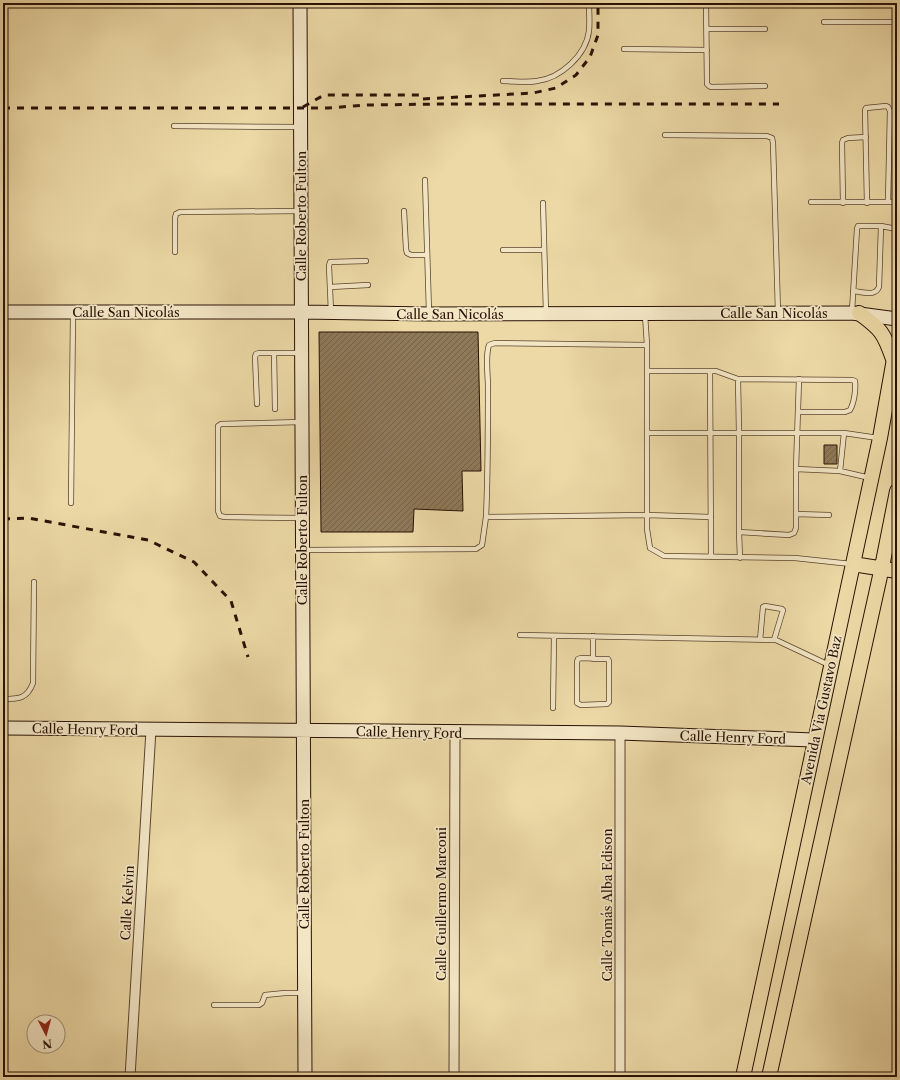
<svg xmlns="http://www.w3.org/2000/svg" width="900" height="1080" font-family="'Libre Caslon Text',serif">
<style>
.building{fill:url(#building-hatch);stroke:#291105}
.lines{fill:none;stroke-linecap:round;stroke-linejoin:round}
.lane-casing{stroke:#5a432d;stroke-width:6}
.street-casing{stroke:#5a432d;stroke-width:11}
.secondary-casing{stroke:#291105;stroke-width:15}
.primary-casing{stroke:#291105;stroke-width:16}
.lane{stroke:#f3e6c5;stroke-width:4.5}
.street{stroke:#f3e6c5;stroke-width:9}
.secondary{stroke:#f3e6c5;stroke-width:13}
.primary{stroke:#ecd9a6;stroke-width:14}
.rail{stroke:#291105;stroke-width:3;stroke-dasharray:7 7;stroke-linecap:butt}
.labels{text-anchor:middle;stroke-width:3.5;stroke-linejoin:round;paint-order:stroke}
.street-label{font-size:13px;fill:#291105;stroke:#f3e6c5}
</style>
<defs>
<pattern id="building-hatch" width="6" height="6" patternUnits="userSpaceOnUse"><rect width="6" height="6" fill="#8e7959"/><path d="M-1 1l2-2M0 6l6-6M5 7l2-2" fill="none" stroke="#746248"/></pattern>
</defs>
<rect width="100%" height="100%" fill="#ecd9a6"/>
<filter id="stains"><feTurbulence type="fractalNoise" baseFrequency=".005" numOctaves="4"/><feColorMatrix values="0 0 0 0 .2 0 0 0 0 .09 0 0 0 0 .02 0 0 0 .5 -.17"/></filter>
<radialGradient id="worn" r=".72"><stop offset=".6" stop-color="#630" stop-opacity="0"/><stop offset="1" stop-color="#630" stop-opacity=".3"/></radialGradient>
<path class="building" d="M 319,332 L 478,332 L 481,471 L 462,471 L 463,511 L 414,509 L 413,532 L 321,532 Z
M 824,445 L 837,445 L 837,464 L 824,464 Z"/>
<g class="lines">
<defs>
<path id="lane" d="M 706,3 L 707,84 L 709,86 L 711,87 L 765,86
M 824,22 L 896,22 L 896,3
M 897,22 L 896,22 L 897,58
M 707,29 L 765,29
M 624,49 L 707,50
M 503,81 C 514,81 526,83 537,81 C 561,78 586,55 589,31 C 590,22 589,12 589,3
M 174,126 L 299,127
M 665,135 L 767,136 L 772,138 L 773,143 L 778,312
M 425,180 L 429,312
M 811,202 L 897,202
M 543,203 L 546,313
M 843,203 L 842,143 L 843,140 L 848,138 L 866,137
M 867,203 L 865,110 L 866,108 L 886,106 L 888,107 L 890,111 L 888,202
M 404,211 L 406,249 L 407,253 L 411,255 L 427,255
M 503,250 L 544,250
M 175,252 L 175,218 L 176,214 L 180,212 L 299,211
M 330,287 L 368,285
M 853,291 C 863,292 875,297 879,287 L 881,226
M 852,311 L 857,229 L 858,226 L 881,226 L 897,229
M 331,312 L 329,266 L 330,262 L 366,261
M 645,315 L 647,345 L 647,529 L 650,548 L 664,556 L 795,558 L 851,564
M 647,345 L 495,343 L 489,345 C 485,356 488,375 488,387 C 488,430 488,474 486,517 L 647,515 L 711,517
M 274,353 L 275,409
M 647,371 L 716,371 L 738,379 L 852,380 L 855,381 C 856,390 854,403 850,410 L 845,412 L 798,412
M 710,371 L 711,557
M 738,379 L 739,433 L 739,532
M 799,379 L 796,469 L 840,471 L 870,478
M 257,404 L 255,357 L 256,354 L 259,353 L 300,353
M 647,433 L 844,433 L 878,438
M 840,471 L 844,433
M 71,503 L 73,313
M 796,514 L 829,515
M 301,518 L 225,517 L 220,516 L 218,511 L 218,426 L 221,424 L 301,422
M 304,550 L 476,549 L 482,545 L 486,517
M 740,558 L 739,532 L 789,535 L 794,533 L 796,528 L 796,469
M 520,635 L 776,640 L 829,665
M 593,636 L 593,659
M 760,640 L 763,607 L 765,606 L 782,609 L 783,610 L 774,640
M 581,658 L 608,659 L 609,661 L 609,702 L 607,704 L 581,705 L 577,703 L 577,662 L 578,659 Z
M 3,699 C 19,699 27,699 33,683 L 34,582
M 553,708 L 554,636
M 214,1005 L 259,1005 L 262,1003 L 265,995 L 285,993 L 303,993"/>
<path id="street" d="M 130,1077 L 151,730
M 454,1077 L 455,732
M 620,1077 L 620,733"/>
<path id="secondary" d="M 300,3 L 305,1077
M 3,312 L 301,312 L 429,314 L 852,313 L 897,319
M 3,728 L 620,733 L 814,740"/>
<path id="primary" d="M 859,313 C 881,329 884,333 893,359
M 853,564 L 897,571
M 743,1077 L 880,438 L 897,342
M 769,1077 L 882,567 L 897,491"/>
</defs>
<use href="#lane" class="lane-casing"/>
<use href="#street" class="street-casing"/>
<use href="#secondary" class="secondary-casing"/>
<use href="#primary" class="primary-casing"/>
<use href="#lane" class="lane"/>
<use href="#street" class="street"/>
<use href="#secondary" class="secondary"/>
<use href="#primary" class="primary"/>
<path class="rail" d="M 423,99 L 533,93 L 556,88 L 576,75 L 590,57 L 598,35 L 598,3
M 303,107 L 324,95 L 420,95
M 3,108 L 328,108 L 367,105 L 442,104 L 779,104
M 3,519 L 28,518 L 148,540 L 194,562 L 231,601 L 248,657"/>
</g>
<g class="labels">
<g class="street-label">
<text transform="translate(301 216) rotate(-90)" y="5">Calle Roberto Fulton</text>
<text x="126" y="317">Calle San Nicolás</text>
<text x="774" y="318">Calle San Nicolás</text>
<text x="450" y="319">Calle San Nicolás</text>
<text transform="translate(302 540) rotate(-90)" y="5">Calle Roberto Fulton</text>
<text transform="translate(821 710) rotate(-78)" y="5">Avenida Via Gustavo Baz</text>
<text transform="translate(85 729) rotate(1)" y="5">Calle Henry Ford</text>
<text transform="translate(409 732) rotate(1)" y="5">Calle Henry Ford</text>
<text transform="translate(733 737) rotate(2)" y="5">Calle Henry Ford</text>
<text transform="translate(304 864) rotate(-90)" y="5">Calle Roberto Fulton</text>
<text transform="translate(127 903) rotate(-87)" y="5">Calle Kelvin</text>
<text transform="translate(441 904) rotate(-90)" y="5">Calle Guillermo Marconi</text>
<text transform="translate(607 905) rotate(-90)" y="5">Calle Tomás Alba Edison</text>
</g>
</g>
<rect width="900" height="1080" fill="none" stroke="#ecd9a6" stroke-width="16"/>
<rect x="4" y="4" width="892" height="1072" fill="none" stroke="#291105" stroke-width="2"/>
<rect x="8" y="8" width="884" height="1064" fill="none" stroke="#291105"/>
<g transform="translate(46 1034) rotate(174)"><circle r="19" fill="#f3e6c5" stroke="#a29178"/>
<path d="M0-3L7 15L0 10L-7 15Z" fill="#8f2418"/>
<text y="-6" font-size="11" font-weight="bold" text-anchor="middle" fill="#291105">N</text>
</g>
<rect width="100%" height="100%" filter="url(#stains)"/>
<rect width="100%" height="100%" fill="url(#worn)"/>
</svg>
